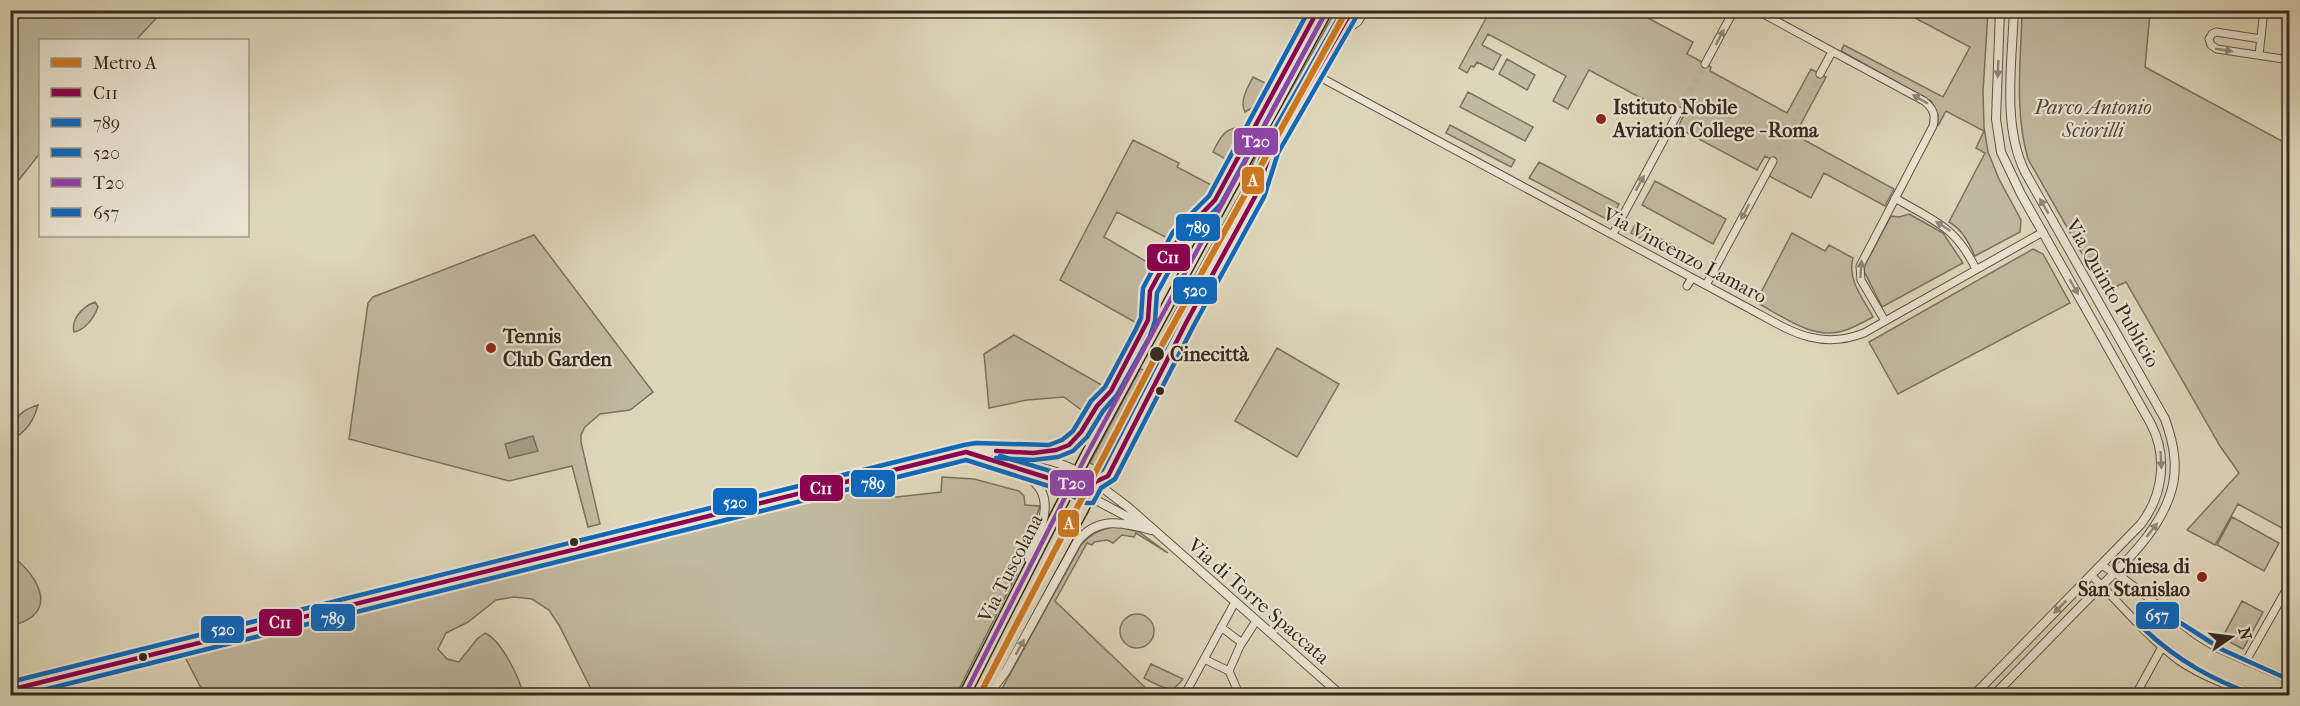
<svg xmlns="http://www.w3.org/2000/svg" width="2300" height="706" font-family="'IM FELL French Canon',serif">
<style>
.green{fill:#c1b9a0;stroke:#7a7260;stroke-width:1.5}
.water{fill:#a49c86;stroke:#776e5d;stroke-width:1.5}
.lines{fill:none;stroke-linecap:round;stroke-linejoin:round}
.minor-tunnel{stroke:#bcb49b;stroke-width:7;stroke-dasharray:7 3.5;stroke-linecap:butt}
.minor-casing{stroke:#5e5546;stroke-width:9}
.tertiary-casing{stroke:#5e5546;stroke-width:10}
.primary-casing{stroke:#332a20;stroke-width:13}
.minor{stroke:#eae4d2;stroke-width:7}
.tertiary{stroke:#eae4d2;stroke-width:8}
.primary{stroke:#ded6ba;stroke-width:10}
.bus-1-casing{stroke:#eae4d2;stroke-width:9}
.bus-2-casing{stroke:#eae4d2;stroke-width:9}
.bus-3-casing{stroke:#eae4d2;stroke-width:9}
.bus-4-casing{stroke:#eae4d2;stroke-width:9}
.bus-5-casing{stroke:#eae4d2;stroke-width:9}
.bus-1{stroke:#8b004f;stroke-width:4.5}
.bus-2{stroke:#0c69bf;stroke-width:4.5}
.bus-3{stroke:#0c69bf;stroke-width:4.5}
.bus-4{stroke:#8e44ad;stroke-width:4.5}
.bus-5{stroke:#0c69bf;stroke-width:4.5}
.metro-1-casing{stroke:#eae4d2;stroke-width:10}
.metro-1{stroke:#cf781f;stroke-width:6}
.oneway{fill:#8e8779}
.poi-dot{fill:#8f2418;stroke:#eae4d2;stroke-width:2}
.stop-dot{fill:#332a20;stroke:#eae4d2;stroke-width:2}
.labels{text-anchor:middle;stroke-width:4.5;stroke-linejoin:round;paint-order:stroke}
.poi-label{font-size:20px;font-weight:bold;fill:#332a20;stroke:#eae4d2;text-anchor:start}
.park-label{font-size:20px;font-style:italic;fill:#4f473a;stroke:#eae4d2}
.street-label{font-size:20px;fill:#332a20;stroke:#eae4d2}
.stop-label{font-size:20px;font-weight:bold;fill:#332a20;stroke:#eae4d2;text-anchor:start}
.line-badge{stroke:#eae4d2;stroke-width:2}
.badge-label{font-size:16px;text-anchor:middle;font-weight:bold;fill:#fff}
</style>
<rect width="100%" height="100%" fill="#ded6ba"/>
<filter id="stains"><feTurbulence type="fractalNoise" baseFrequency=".00333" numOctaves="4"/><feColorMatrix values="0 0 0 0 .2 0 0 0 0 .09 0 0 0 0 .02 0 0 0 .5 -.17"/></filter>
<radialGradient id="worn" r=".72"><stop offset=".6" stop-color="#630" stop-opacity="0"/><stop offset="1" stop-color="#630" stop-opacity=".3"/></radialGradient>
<path class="green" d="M 1606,10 L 1616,16 L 1619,11 L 1635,11 L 1693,42 L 1687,54 L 1711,67 L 1710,71 L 1787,113 L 1811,69 L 1826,77 L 1795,135 L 1894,189 L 1885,206 L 1824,173 L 1811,198 L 1769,176 L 1776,162 L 1765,156 L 1757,170 L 1678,128 L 1684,114 L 1670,107 L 1667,112 L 1589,70 L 1568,109 L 1553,101 L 1566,76 L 1488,34 L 1482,45 L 1501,55 L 1493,70 L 1477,62 L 1474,67 L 1471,66 L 1467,73 L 1459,68 L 1490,11 Z
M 10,11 L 163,11 L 136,40 L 40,40 L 40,153 L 11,190 Z
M 1335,11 L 1345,11 L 1254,166 L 1252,164 Z
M 1902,11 L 1988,11 L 1983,92 L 1984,127 L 1988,152 L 1999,179 L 2021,220 L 2020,232 L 1975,256 C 1968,242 1963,230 1949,222 L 1985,153 L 1976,148 L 1984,131 L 1946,111 L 1938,126 L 1938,115 L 1931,101 L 1841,51 L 1844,45 L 1943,97 L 1970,47 Z
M 2136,11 L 2150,13 L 2145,67 L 2289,145 L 2289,532 L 2238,504 L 2215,545 L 2187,530 L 2239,473 L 2220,446 L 2126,282 L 2104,292 L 2028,159 C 2014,111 2021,60 2022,11 Z
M 1507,59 L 1535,75 L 1527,90 L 1499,74 Z
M 1253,77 L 1271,86 L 1254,117 L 1252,108 L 1245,112 C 1239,101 1248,87 1253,77 Z
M 1468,92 L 1533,127 L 1525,141 L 1460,107 Z
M 1450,125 L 1515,160 L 1511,167 L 1446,133 Z
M 1237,128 L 1245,133 L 1229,161 L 1213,152 C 1218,142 1224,128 1237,128 Z
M 1133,140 L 1179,163 L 1177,167 L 1217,188 L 1211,197 L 1180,222 L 1171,240 L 1117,212 L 1104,237 L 1154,266 L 1141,291 L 1140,325 L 1060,280 Z
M 1539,162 L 1619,204 L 1610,221 L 1529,178 Z
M 1655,181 L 1726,219 L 1713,244 L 1642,205 Z
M 1909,214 L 1943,233 L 1963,263 L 1882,307 L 1864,271 L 1865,265 L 1891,216 L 1899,217 Z
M 1635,225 L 1699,259 L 1695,267 L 1631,233 Z
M 1792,233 L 1825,251 L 1829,245 L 1853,258 C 1847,280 1863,298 1873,317 C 1864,322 1853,328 1843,331 C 1812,340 1782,316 1756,302 Z
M 534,235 L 653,392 L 630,410 L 600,414 L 585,427 L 581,435 L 581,442 L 600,524 L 588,527 L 572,466 L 509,481 L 349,439 L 368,303 L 373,297 Z
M 2033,249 L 2043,254 L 2070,303 L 1898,394 L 1869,342 Z
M 95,302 L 98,307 C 94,318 85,330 74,332 C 71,319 82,307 95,302 Z
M 1014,335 L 1105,387 L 1084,412 L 1064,397 L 1027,400 L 989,408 L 984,354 Z
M 1277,348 L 1339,384 L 1297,457 L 1235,421 Z
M 1140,369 L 1144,370 L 1096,466 L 1090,463 Z
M 38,405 C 33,423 26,431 11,441 C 10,422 20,410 38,405 Z
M 942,477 L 974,479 L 1019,491 L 1024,496 L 1025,505 L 1040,506 L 1016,576 L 956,695 L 592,695 L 590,687 L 559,625 L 549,610 L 532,599 L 514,597 L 496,600 L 468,622 L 446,633 L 438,649 L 447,659 L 459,662 L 477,639 L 485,633 C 501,640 520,678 523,695 L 208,695 L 200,686 L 186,659 L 189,651 L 862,488 L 897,497 L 941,492 Z
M 2232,517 L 2279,543 L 2264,571 L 2217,545 Z
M 1117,526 L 1139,532 L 1168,553 L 1136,533 L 1134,537 L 1122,535 L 1113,543 L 1107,540 L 1094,542 L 1092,545 L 1087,543 L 1055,601 L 1153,695 L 998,696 L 1081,545 C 1092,533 1101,529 1117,526 Z
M 10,554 C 39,577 61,613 11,626 Z
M 2242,601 L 2263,612 L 2243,649 L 2222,638 Z
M1120 631a17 17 0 1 1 34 0a17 17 0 1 1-34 0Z
M 1151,664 L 1183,679 L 1174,689 C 1163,689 1154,683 1144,678 Z"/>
<path class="water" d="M 533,436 L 538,451 L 509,458 L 505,444 Z"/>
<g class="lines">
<path class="minor-tunnel" d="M 1679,111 L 1705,64
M 1773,161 L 1820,74"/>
<defs>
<path id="minor" d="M 1756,10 L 1924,101 C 1933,108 1936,115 1933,126 L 1860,266 L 1861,280 L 1885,321
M 1341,33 L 1358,22 L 1365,10
M 2261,39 L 2216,32 L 2212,34 L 2209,39 L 2211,45 L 2217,49 L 2290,60
M 2259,55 L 2264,10
M 1705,64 L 1734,10
M 1820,74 L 1832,52
M 1316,75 L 1750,309 C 1789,330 1818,351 1864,333 L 2043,232
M 1895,198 C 1934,221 1955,226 1976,269
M 1613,234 L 1679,111
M 1706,285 L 1773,161
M 1687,286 L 1692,278
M 1089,444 L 1094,426 L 1108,396
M 1104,489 L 1106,479 L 1187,321 L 1257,193 L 1268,162
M 2101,565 L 2123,578 L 2196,635 L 2217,648 L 2290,680
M 2091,575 C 2120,603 2146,636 2178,660 C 2202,677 2232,687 2259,696
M 1221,627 L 1242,643
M 2144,629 L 2162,611
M 1204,659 L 1229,671
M 2246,661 L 2290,583
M 1229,671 L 1240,646 L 1256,621
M 1229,671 L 1240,696
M 1184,696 L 1235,602
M 2135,696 L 2162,647"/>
<path id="tertiary" d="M 966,452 L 1066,484 L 1139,523
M 1026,453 L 1056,450 L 1069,445 L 1081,432 L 1100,402 L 1111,391 L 1146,325 L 1148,298 L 1155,282 L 1181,234 L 1215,200 L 1318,10
M 1022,472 C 1028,477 1036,482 1040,489 C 1053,509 1036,539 1029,559
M 10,690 L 976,450 C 1004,451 1048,457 1073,469 C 1093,479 1110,494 1128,507 L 1342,696
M 987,696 L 1006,671 L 1077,542 C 1097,516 1124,522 1151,530
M 1973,696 L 2141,524 C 2163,495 2168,457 2151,424 L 2021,194 L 2001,152 L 1996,119 L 2000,10
M 1993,696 C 2024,664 2055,633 2086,601 C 2117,570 2156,537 2170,495 C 2179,469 2174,444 2165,419 L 2025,172 C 2002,126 2012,62 2014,10"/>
<path id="primary" d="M 964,696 L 1086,456 L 1327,10
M 982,696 L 1082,511 L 1177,320 L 1271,150 L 1352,10"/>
</defs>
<use href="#minor" class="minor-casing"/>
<use href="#tertiary" class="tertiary-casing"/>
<use href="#primary" class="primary-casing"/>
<use href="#minor" class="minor"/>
<use href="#tertiary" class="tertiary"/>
<use href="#primary" class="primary"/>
<defs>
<path id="bus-1" d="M 996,451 L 1033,453 L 1056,450 L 1069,445 L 1081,432 L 1097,406 L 1111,391 L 1148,320 L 1150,291 L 1180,236 L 1215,200 L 1318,10
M 10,690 L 966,452 L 1061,482 L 1089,496 L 1095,482 L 1108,476 L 1187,321 L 1257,193 L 1271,150 L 1352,10"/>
<path id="bus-2" d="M 996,458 L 1033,460 L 1058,457 L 1073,451 L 1087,437 L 1103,411 L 1117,395 L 1150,336 L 1155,321 L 1157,293 L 1186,240 L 1221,204 L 1325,14
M 19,696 L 966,460 L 1058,489 L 1086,503 L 1093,503 L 1101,488 L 1115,479 L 1194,325 L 1264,197 L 1278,153 L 1358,14"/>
<path id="bus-3" d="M 1000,456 L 1064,475 L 1085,486 L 1090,476 L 1102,470 L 1180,318 L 1250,190 L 1265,146 L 1343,10
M 10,682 L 964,445 L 976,443 L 1049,445 L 1062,440 L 1073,431 L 1091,401 L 1105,387 L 1136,329 L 1141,318 L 1143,288 L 1173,232 L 1209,196 L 1309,10"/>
<path id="bus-4" d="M 964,696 L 1086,456 L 1327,10"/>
<path id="bus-5" d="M 2258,696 C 2214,681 2178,661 2144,629 L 2162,611 L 2223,650 L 2290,680"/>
</defs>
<use href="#bus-1" class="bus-1-casing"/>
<use href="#bus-2" class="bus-2-casing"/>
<use href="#bus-3" class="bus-3-casing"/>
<use href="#bus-4" class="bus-4-casing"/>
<use href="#bus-5" class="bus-5-casing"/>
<use href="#bus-1" class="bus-1"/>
<use href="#bus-2" class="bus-2"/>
<use href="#bus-3" class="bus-3"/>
<use href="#bus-4" class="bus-4"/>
<use href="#bus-5" class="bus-5"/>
<defs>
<path id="metro-1" d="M 979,696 L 1157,354 L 1347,10"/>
</defs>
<use href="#metro-1" class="metro-1-casing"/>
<use href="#metro-1" class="metro-1"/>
</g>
<defs><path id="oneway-solid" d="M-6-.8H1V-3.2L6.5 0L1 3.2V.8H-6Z" transform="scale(1.5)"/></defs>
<g class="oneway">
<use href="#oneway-solid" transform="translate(1720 37) rotate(-62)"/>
<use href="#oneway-solid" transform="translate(2224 50) rotate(9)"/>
<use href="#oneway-solid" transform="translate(1998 69) rotate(92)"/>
<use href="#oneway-solid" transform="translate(1920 99) rotate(-150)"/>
<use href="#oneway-solid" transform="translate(1640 183) rotate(-61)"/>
<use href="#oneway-solid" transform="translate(2044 206) rotate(-120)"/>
<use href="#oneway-solid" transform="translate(1745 212) rotate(118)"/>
<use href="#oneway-solid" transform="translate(1943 226) rotate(-147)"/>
<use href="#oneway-solid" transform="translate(1861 269) rotate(-86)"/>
<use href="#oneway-solid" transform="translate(2074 287) rotate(60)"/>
<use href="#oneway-solid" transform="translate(2161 460) rotate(87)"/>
<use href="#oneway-solid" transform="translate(2152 530) rotate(-52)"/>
<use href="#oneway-solid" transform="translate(2060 607) rotate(135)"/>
<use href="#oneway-solid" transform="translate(1020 647) rotate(-61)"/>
</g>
<g class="poi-dot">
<circle cx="1601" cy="119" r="6"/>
<circle cx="491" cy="348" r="6"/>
<circle cx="2202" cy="577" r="6"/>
</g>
<g class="stop-dot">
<circle cx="1157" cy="354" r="8"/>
<circle cx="1160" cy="391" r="5"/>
<circle cx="574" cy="542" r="5"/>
<circle cx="143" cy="657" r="5"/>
</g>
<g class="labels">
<g class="poi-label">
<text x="1613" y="114">Istituto Nobile<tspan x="1613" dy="23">Aviation College - Roma</tspan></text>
<text x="503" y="343">Tennis<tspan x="503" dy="23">Club Garden</tspan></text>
<text x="2190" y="573" text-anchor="end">Chiesa di<tspan x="2190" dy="23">San Stanislao</tspan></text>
</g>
<g class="park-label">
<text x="2093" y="114">Parco Antonio<tspan x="2093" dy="23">Sciorilli</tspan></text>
</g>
<g class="street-label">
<text transform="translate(1685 255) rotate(28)" y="7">Via Vincenzo Lamaro</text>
<text transform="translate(2113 293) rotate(60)" y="7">Via Quinto Publicio</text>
<text transform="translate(1010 568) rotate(-63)" y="7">Via Tuscolana</text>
<text transform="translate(1259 601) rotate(41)" y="7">Via di Torre Spaccata</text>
</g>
<g class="stop-label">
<text x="1170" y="361">Cinecittà</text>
</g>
</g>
<g class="line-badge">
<rect x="1233" y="127" width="46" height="29" rx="6" fill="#8e44ad"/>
<rect x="1241" y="166" width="24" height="29" rx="6" fill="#cf781f"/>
<rect x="1175" y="213" width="46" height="29" rx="6" fill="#0c69bf"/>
<rect x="1146" y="243" width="45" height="29" rx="6" fill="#8b004f"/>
<rect x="1172" y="276" width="46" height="29" rx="6" fill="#0c69bf"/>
<rect x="1049" y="469" width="46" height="28" rx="6" fill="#8e44ad"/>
<rect x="850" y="469" width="46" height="29" rx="6" fill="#0c69bf"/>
<rect x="799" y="474" width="45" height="28" rx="6" fill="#8b004f"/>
<rect x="712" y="487" width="46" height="29" rx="6" fill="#0c69bf"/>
<rect x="1057" y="509" width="23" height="29" rx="6" fill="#cf781f"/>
<rect x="2135" y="601" width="45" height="29" rx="6" fill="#0c69bf"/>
<rect x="310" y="603" width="46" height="29" rx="6" fill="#0c69bf"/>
<rect x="258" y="608" width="45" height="29" rx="6" fill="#8b004f"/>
<rect x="200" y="615" width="45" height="29" rx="6" fill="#0c69bf"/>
</g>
<g class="badge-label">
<text x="1256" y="147">T20</text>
<text x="1253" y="186">A</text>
<text x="1198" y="233">789</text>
<text x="1168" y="263">C11</text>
<text x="1195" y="296">520</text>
<text x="1072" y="489">T20</text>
<text x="873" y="489">789</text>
<text x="821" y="494">C11</text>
<text x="735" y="508">520</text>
<text x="1069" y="529">A</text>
<text x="2157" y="621">657</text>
<text x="333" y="624">789</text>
<text x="280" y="628">C11</text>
<text x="223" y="635">520</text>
</g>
<rect width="2300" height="706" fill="none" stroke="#ded6ba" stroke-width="36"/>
<rect x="12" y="12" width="2276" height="682" fill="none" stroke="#332a20" stroke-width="3"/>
<rect x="18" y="18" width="2264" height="670" fill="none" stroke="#332a20" stroke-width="1.5"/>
<rect x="39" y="39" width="210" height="198" fill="#eae4d2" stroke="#a19a8b" stroke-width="1.5"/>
<rect x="51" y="58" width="30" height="9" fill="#cf781f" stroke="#a19a8b" stroke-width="1.5"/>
<text x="93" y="69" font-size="18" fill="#332a20">Metro A</text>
<rect x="51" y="88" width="30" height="9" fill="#8b004f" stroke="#a19a8b" stroke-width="1.5"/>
<text x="93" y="99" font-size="18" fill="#332a20">C11</text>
<rect x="51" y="118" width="30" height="9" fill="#0c69bf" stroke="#a19a8b" stroke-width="1.5"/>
<text x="93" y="129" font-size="18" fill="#332a20">789</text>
<rect x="51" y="148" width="30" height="9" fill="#0c69bf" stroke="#a19a8b" stroke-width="1.5"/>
<text x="93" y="159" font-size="18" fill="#332a20">520</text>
<rect x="51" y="178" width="30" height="9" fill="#8e44ad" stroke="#a19a8b" stroke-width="1.5"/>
<text x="93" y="189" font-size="18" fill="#332a20">T20</text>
<rect x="51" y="208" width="30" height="9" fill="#0c69bf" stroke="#a19a8b" stroke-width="1.5"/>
<text x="93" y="219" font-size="18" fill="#332a20">657</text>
<g transform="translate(2231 637) rotate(76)" stroke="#eae4d2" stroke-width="4.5" paint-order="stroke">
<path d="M0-4.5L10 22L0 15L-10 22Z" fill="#332a20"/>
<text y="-9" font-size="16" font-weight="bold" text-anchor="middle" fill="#332a20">N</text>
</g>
<rect width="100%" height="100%" filter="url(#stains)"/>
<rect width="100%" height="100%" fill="url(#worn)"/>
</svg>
